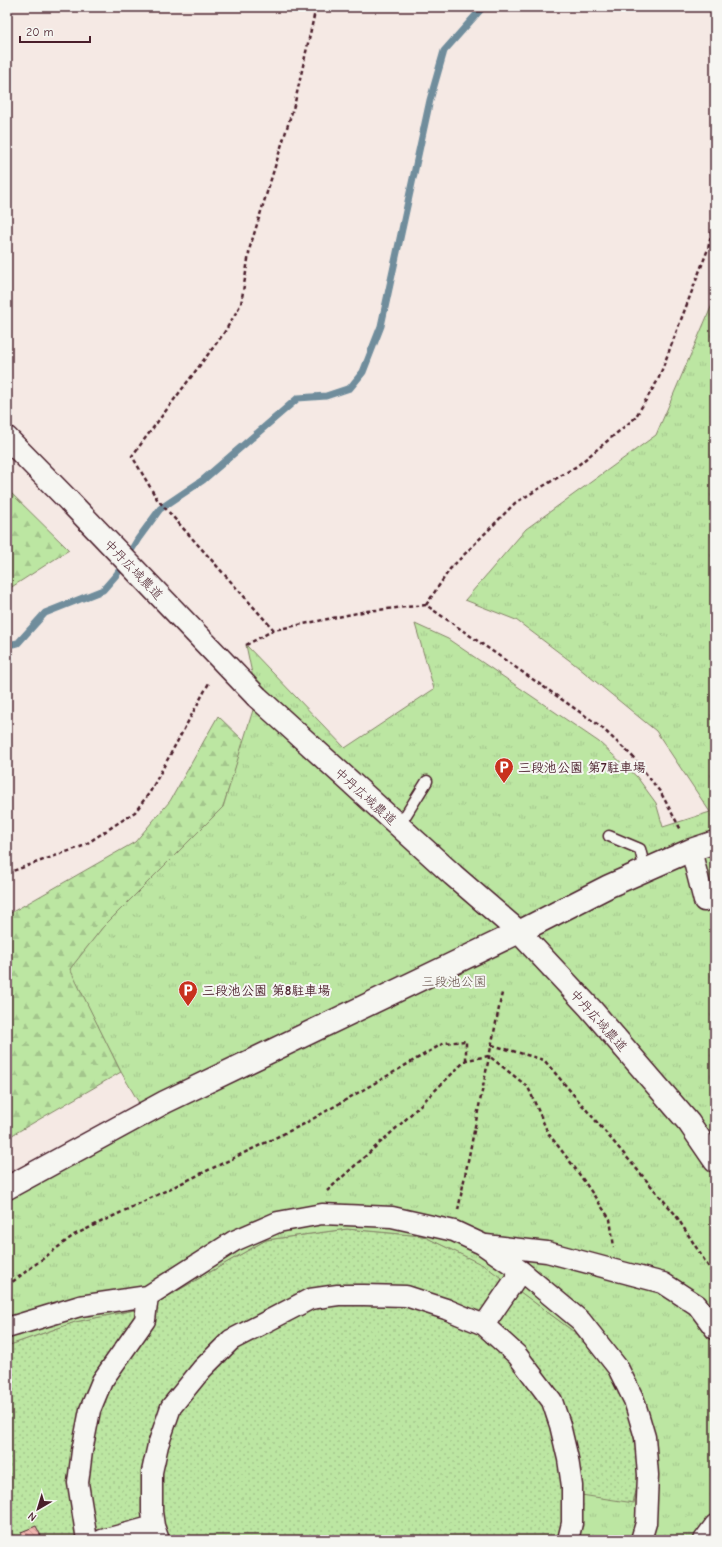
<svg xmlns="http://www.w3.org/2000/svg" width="722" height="1547" font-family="'Comic Neue','Klee One',sans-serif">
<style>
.grass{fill:url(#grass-dots);stroke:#838266}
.forest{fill:url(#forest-firs);stroke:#838266}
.park{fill:url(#park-tufts);stroke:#838266}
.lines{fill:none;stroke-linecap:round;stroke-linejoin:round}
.stream{stroke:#708d9c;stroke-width:7}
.building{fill:url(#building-back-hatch);stroke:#4a1f2b}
.lane-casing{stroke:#4a1f2b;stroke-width:13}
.street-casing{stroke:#4a1f2b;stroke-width:23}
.secondary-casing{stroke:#4a1f2b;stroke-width:25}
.path{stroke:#4a1f2b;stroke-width:2.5;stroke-dasharray:4 3;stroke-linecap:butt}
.lane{stroke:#f6f6f2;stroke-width:10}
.street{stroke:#f6f6f2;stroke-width:20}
.secondary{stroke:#f6f6f2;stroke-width:22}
.secondary-bridge-casing{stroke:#4a1f2b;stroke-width:25;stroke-linecap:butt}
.secondary-bridge{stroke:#f6f6f2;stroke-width:22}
.labels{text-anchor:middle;stroke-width:4;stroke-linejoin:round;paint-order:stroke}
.street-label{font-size:13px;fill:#4a1f2b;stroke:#f6f6f2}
.poi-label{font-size:13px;font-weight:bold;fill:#4a1f2b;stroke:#f6f6f2;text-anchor:start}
.park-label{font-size:13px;fill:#665149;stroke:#f6f6f2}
</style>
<defs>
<pattern id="grass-dots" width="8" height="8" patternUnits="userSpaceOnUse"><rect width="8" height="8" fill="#bce6a2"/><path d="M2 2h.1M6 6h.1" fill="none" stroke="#a3c58c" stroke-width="1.8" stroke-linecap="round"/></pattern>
<pattern id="forest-firs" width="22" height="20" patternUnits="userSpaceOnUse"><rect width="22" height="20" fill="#bce6a2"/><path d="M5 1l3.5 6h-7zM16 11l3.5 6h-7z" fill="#a3c58c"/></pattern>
<pattern id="park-tufts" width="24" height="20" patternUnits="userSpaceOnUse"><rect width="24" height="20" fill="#bce6a2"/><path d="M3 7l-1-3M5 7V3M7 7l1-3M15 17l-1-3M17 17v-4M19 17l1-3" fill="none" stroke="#a3c58c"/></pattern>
<pattern id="building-back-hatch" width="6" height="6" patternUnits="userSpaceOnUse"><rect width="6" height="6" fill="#f0b4ae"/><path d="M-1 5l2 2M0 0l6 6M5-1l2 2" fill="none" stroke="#cf9a96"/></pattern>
</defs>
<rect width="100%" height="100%" fill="#f5e9e4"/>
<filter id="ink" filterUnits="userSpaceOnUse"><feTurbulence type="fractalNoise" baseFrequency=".025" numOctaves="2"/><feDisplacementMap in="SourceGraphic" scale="8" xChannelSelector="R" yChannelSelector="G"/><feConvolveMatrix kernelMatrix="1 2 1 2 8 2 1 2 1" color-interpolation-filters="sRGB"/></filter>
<g filter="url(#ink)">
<path class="grass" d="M 347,1229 L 423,1236 L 486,1266 L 577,1334 L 609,1372 L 627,1406 L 635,1442 L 639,1478 L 633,1503 L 560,1540 L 7,1540 L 7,1346 L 75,1322 L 149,1307 L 266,1240 Z"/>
<path class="forest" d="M 7,489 L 69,550 L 7,590 Z
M 218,716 L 244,741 L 223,807 L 103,927 L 71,969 L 121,1072 L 7,1138 L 7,915 L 135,842 L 170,801 Z"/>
<path class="park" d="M 715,298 L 715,1540 L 560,1540 L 568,1493 L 634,1503 L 639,1478 L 635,1442 L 627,1406 L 609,1372 L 577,1334 L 485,1266 L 423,1236 L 347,1229 L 266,1240 L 149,1307 L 75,1322 L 7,1346 L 7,1188 L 145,1113 L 121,1072 L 70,969 L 103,927 L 223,807 L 257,697 L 246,645 L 345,748 L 434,689 L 415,624 L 448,639 L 599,742 L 637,777 L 656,803 L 663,827 L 710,812 L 656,731 L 573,663 L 516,620 L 465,600 L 526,529 L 656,435 Z"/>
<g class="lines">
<path class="stream" d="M 7,645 L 18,643 L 45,613 L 103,590 L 117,574 L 138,539 L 160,509 L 203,480 L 298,398 L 326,396 L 350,388 L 363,372 L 381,326 L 430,100 L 444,51 L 483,7"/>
</g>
<path class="building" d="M 36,1526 L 43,1540 L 25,1540 L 21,1532 Z"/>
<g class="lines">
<defs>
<path id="lane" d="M 399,826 L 427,781
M 609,836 L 640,849 L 645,870"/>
<path id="street" d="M 691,850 L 704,901
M 486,1245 L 547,1252 L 663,1283 L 697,1305 L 715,1329
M 484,1325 L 521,1271
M 7,1328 L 80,1306 L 148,1296 L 234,1241 L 278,1222 L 322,1214 L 392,1217 L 454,1231 L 482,1244 L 521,1271 L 581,1321 L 618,1368 L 634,1400 L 645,1437 L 648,1475 L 646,1523 L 641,1540
M 87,1540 L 78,1483 L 82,1451 L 90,1410 L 102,1381 L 145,1320 L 148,1296
M 102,1540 L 154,1526
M 159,1540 L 154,1526 L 152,1512 L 152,1472 L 158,1445 L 171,1407 L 202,1369 L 231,1340 L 310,1299 L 338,1295 L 364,1295 L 406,1296 L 446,1309 L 484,1325 L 517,1355 L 552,1401 L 560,1425 L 568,1459 L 572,1486 L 572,1523 L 568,1540
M 704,1540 L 715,1525"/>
<path id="secondary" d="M 7,438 L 69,501
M 257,697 L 453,875 L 519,932 L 590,1008 L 689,1123 L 715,1161
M 7,1188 L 165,1102 L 519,932 L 609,886 L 691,850 L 715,842"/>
</defs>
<use href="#lane" class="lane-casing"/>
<use href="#street" class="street-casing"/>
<use href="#secondary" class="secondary-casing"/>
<path class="path" d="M 426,605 L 450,569 L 515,503 L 577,466 L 635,418 L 658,380 L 708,249 L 715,216
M 274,630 L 157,499 L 132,456 L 224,333 L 241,304 L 250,247 L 295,102 L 316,7
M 246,645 L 274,630 L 367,611 L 426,605 L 600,726 L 633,757 L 661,793 L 681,830
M 7,873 L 83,846 L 135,812 L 150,792 L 210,681
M 492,1045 L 544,1060 L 675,1214 L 715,1277
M 327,1191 L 404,1121 L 466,1060 L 489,1056 L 528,1087 L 548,1133 L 575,1168 L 610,1219 L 614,1247
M 458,1210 L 502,993
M 7,1286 L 74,1235 L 304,1124 L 444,1043 L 466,1041 L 466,1060"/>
<use href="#lane" class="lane"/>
<use href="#street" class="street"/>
<use href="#secondary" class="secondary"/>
<defs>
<path id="secondary-bridge" d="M 69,501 L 257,697"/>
</defs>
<use href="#secondary-bridge" class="secondary-bridge-casing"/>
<use href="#secondary-bridge" class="secondary-bridge"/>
</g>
</g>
<defs>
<symbol id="parking-pin" viewBox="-11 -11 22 30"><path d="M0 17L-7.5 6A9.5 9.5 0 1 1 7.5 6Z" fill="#c8321e" stroke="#f6f6f2"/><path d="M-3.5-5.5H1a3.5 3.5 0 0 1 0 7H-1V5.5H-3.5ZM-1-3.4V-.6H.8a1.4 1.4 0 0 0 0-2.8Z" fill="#fff"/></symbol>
</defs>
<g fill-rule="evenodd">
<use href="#parking-pin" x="493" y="756" width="22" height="30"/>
<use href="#parking-pin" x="177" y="979" width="22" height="30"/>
</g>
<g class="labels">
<g class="street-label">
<text transform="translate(134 569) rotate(46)" y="5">中丹広域農道</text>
<text transform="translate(366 796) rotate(42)" y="5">中丹広域農道</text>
<text transform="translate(599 1020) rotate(48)" y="5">中丹広域農道</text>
</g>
<g class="poi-label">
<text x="518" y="772">三段池公園 第7駐車場</text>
<text x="202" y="995">三段池公園 第8駐車場</text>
</g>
<g class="park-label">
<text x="454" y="986">三段池公園</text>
</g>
</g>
<rect width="722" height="1547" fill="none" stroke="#f6f6f2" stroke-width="24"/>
<rect x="12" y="12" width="698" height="1523" fill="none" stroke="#4a1f2b" stroke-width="1.5" filter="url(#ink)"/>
<g transform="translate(38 1509) rotate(218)" stroke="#f6f6f2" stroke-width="3" paint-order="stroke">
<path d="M0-3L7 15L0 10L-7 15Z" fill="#4a1f2b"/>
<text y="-6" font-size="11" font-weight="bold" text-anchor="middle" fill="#4a1f2b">N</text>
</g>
<path d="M20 36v6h70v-6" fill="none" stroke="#4a1f2b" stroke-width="2"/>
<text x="26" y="36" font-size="12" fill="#4a1f2b" stroke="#f6f6f2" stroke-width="3" paint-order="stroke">20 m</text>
</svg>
